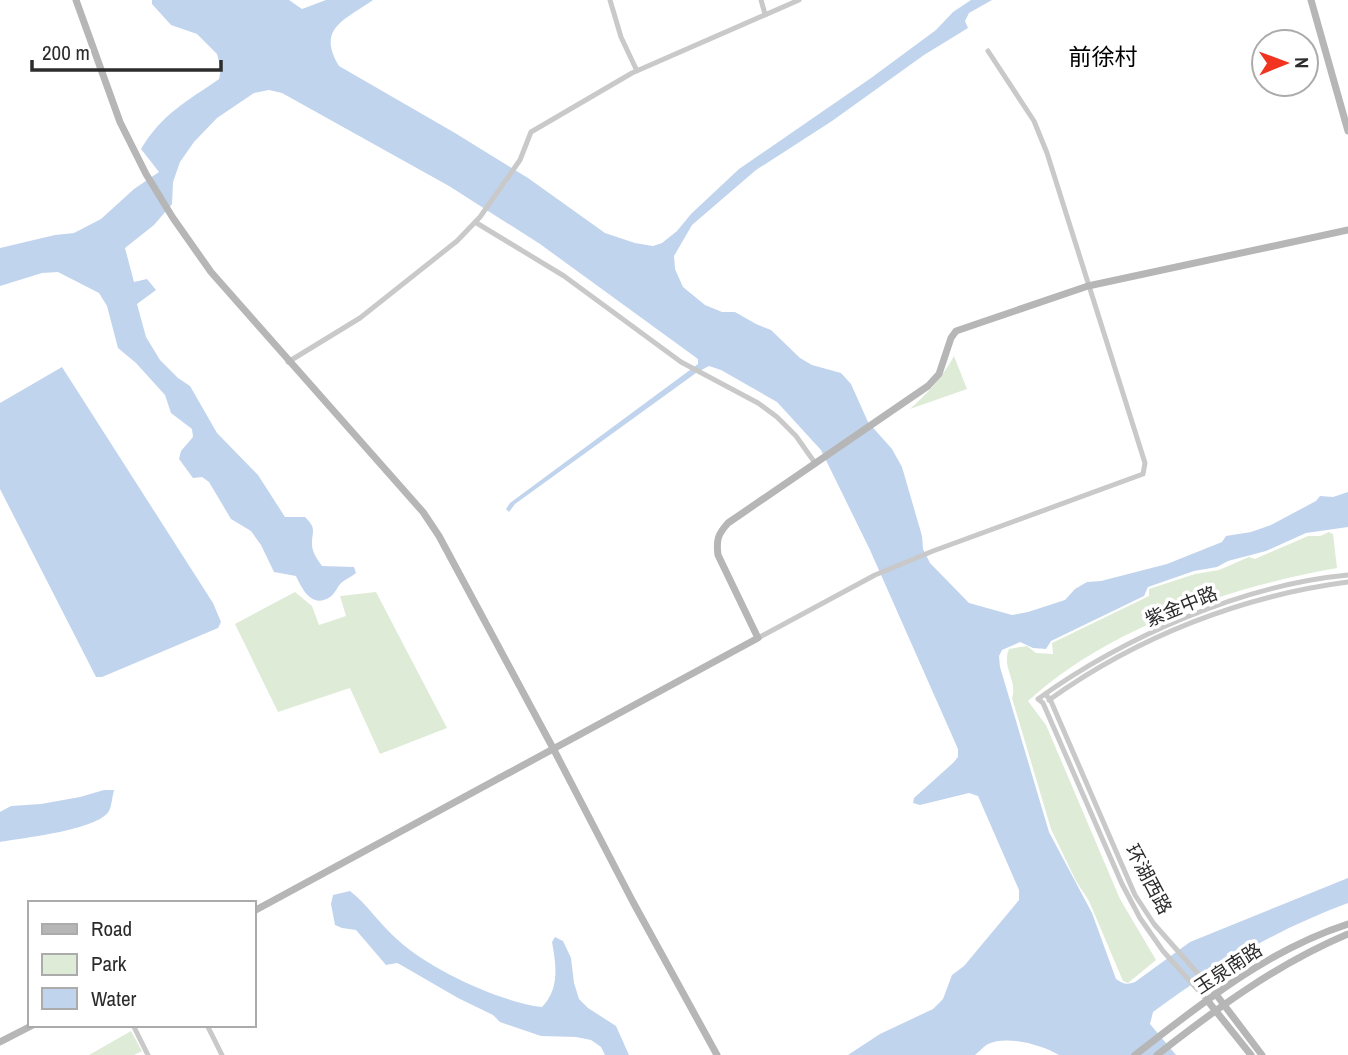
<svg xmlns="http://www.w3.org/2000/svg" width="1348" height="1055" font-family="'Archivo Narrow','Noto Sans SC',sans-serif">
<style>
.green{fill:#deebd7}
.water{fill:#c1d4ed}
.lines{fill:none;stroke-linecap:round;stroke-linejoin:round}
.street{stroke:#c9c9c9;stroke-width:5}
.secondary{stroke:#b6b6b6;stroke-width:7}
.labels{text-anchor:middle;stroke-width:7;stroke-linejoin:round;paint-order:stroke}
.street-label{font-size:19px;fill:#2c2c2c;stroke:#fff}
.quarter-label{font-size:23px;fill:#000;stroke:#fff}
</style>
<rect width="100%" height="100%" fill="#fff"/>
<path class="green" d="M 954,356 L 967,389 L 910,409 C 928,393 942,378 954,356 Z
M 1329,532 L 1333,534 L 1337,568 C 1230,587 1109,627 1028,701 L 1046,725 L 1120,899 L 1156,960 L 1128,983 L 1123,981 L 1089,901 L 1076,881 L 1051,829 L 1012,698 C 1018,681 1001,667 1009,649 L 1027,646 L 1036,653 L 1053,654 L 1052,643 L 1149,596 L 1149,589 L 1195,574 L 1219,570 L 1249,557 L 1255,559 L 1308,536 L 1320,536 Z
M 295,592 L 312,606 L 319,625 L 346,616 L 340,596 L 376,592 L 447,728 L 380,754 L 350,688 L 278,712 L 235,624 Z
M 131,1031 L 142,1051 L 134,1055 L 89,1055 Z"/>
<path class="water" d="M 152,0 L 289,0 L 302,9 L 326,0 L 373,0 C 345,20 316,28 339,66 L 455,133 L 528,178 L 605,233 L 635,243 L 653,246 L 662,243 L 677,231 L 691,214 L 739,169 L 871,78 L 936,30 L 953,12 L 971,0 L 992,0 L 969,13 L 965,21 L 968,28 L 924,55 L 832,121 L 756,170 L 692,225 L 674,256 L 675,269 L 683,287 L 705,305 L 722,312 L 735,312 L 756,324 L 771,330 L 800,358 L 812,365 L 841,373 L 851,384 L 868,422 L 892,449 L 902,467 L 922,536 L 923,549 L 930,563 L 969,603 L 1012,615 L 1028,612 L 1065,600 L 1075,589 L 1087,582 L 1101,581 L 1167,564 L 1222,542 L 1226,536 L 1251,532 L 1271,525 L 1316,501 L 1320,496 L 1333,497 L 1348,492 L 1348,527 L 1306,533 L 1266,551 L 1228,561 L 1217,567 L 1194,571 L 1148,587 L 1144,596 L 1051,641 L 1046,649 L 1033,648 L 1020,642 L 1002,650 L 999,656 L 1000,667 L 1049,832 L 1092,913 L 1116,979 C 1123,984 1127,985 1135,982 L 1190,942 L 1348,878 L 1348,903 C 1277,929 1214,967 1153,1012 L 1150,1024 L 1176,1055 L 1059,1055 C 1042,1045 1007,1035 988,1044 C 984,1046 979,1052 975,1055 L 848,1055 L 880,1034 L 933,1009 L 943,999 L 952,975 L 964,966 L 1019,900 L 1019,890 L 978,796 L 969,793 L 920,805 L 913,803 L 914,798 L 953,763 L 958,757 L 958,749 L 870,550 L 821,450 L 777,402 L 721,370 L 709,366 L 696,373 L 515,504 L 509,512 L 506,509 L 510,503 L 698,364 L 698,359 L 540,244 L 449,186 L 282,93 L 269,90 L 254,93 L 217,118 L 194,142 L 180,162 L 173,182 L 172,204 L 154,225 L 125,248 L 134,282 L 147,279 L 156,290 L 137,304 L 146,337 L 160,360 L 178,378 L 190,386 L 217,433 L 258,475 L 285,517 L 305,517 C 317,529 312,530 312,544 C 312,552 317,559 322,566 L 354,567 L 356,573 C 351,577 346,579 341,583 C 337,587 335,594 330,597 C 312,609 302,589 296,576 L 274,572 L 261,545 L 251,531 L 231,519 L 209,482 L 202,477 L 193,478 L 179,459 L 181,451 L 193,437 L 192,429 L 171,413 L 165,395 L 136,363 L 118,348 L 107,306 L 99,293 L 58,272 L 42,273 L 0,286 L 0,248 L 55,235 L 74,233 L 101,219 L 134,189 L 159,172 L 141,149 C 163,113 186,102 219,79 L 221,69 L 217,54 L 197,34 L 171,25 L 152,4 Z
M 62,367 L 213,603 L 221,622 L 218,628 L 102,677 L 96,677 L 0,489 L 0,403 Z
M 104,790 L 114,790 C 112,797 112,805 109,811 C 98,830 22,838 0,842 L 0,812 L 11,806 L 41,804 L 80,797 Z
M 350,891 C 368,905 381,926 399,941 C 431,970 500,1002 542,1007 C 560,989 556,964 552,942 L 555,937 L 563,941 L 571,958 L 574,983 L 579,999 L 588,1008 L 616,1026 L 629,1055 L 605,1055 L 601,1047 L 591,1040 L 576,1037 L 541,1036 L 500,1022 L 493,1015 L 458,998 L 401,965 L 397,963 L 386,965 L 356,930 L 342,928 L 335,925 L 331,904 L 333,895 Z"/>
<g class="lines">
<path class="street" d="M 610,0 L 621,37 L 637,71
M 761,0 L 765,14
M 475,222 L 564,276 L 681,362 L 758,403 L 777,417 L 796,436 L 815,463
M 288,362 L 360,318 L 457,241 L 480,217 L 520,160 L 531,132 L 632,73 L 799,0
M 758,638 L 875,575 L 933,551 L 1143,474 L 1145,463 L 1047,153 L 1034,121 L 988,51
M 1045,694 L 1050,699 L 1135,895 L 1154,924 L 1215,993
M 1049,700 C 1137,637 1241,596 1348,582
M 1207,1000 L 1163,951 L 1140,918 L 1122,884 L 1043,703 L 1038,699 C 1124,637 1242,585 1348,575
M 133,1025 L 148,1055
M 207,1025 L 222,1055"/>
<path class="secondary" d="M 76,0 L 120,122 L 146,174 L 173,218 L 211,272 L 423,512 L 439,536 L 554,750 L 633,902 L 717,1055
M 1311,0 L 1348,131
M 254,911 L 758,638 L 718,555 C 716,540 718,534 728,523 L 928,386 L 939,374 L 951,338 L 956,331 L 1088,286 L 1348,230
M 1215,993 L 1262,1055
M 1207,1000 L 1251,1055
M 0,1042 L 33,1025
M 1135,1055 C 1201,1004 1267,950 1348,924
M 1157,1055 C 1217,1008 1277,964 1348,934"/>
</g>
<g class="labels">
<g class="street-label">
<text transform="translate(1181 606) rotate(-22)" y="7">紫金中路</text>
<text transform="translate(1149 879) rotate(62)" y="7">环湖西路</text>
<text transform="translate(1228 968) rotate(-33)" y="7">玉泉南路</text>
</g>
<g class="quarter-label">
<text x="1103" y="65">前徐村</text>
</g>
</g>
<rect x="28" y="901" width="228" height="126" fill="#ffffff" stroke="#ababab" stroke-width="2"/>
<rect x="42" y="924" width="35" height="10" fill="#b6b6b6" stroke="#ababab" stroke-width="2"/>
<text x="91" y="936" font-size="21" fill="#2c2c2c">Road</text>
<rect x="42" y="954" width="35" height="21" fill="#deebd7" stroke="#ababab" stroke-width="2"/>
<text x="91" y="971" font-size="21" fill="#2c2c2c">Park</text>
<rect x="42" y="988" width="35" height="21" fill="#c1d4ed" stroke="#ababab" stroke-width="2"/>
<text x="91" y="1006" font-size="21" fill="#2c2c2c">Water</text>
<g transform="translate(1285 63) rotate(89)"><circle r="33" fill="#ffffff" stroke="#ababab" stroke-width="2"/>
<path d="M0-5L12 26L0 18L-12 26Z" fill="#f1331f"/>
<text y="-10" font-size="19" font-weight="bold" text-anchor="middle" fill="#2c2c2c">N</text>
</g>
<path d="M32 60v10h189v-10" fill="none" stroke="#2c2c2c" stroke-width="3.5"/>
<text x="42" y="60" font-size="21" fill="#2c2c2c" stroke="#ffffff" stroke-width="5" paint-order="stroke">200 m</text>
</svg>
